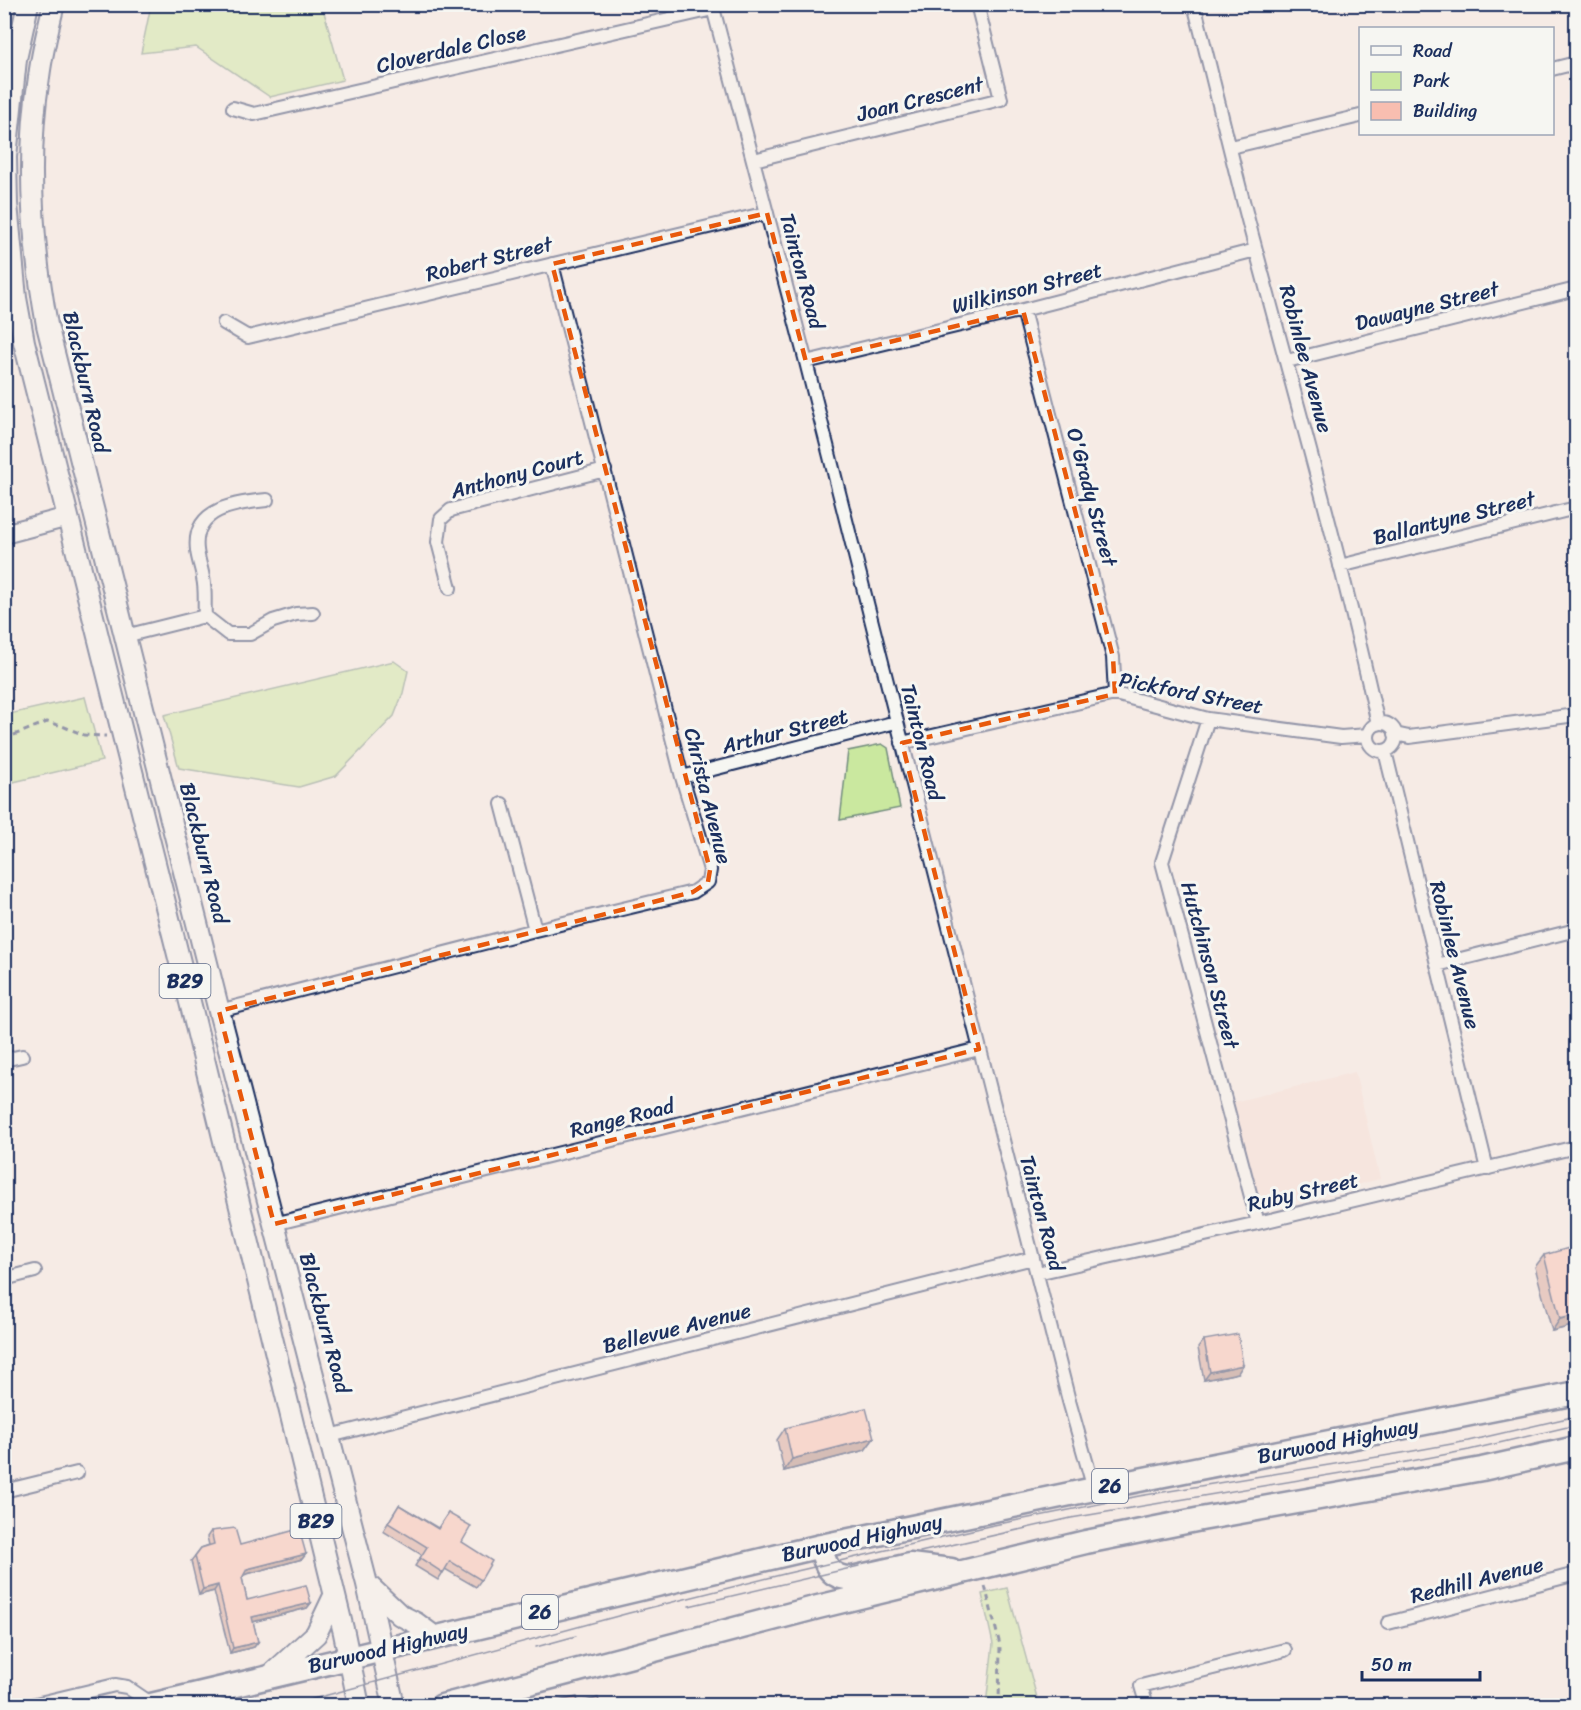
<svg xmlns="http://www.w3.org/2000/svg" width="1581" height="1710" font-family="Sriracha,sans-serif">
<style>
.built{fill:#f7ded5}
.green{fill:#cae89f;stroke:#728c7e;stroke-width:1.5}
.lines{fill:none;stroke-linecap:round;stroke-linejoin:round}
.street-casing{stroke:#1b2f5e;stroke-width:16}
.secondary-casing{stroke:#1b2f5e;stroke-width:22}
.primary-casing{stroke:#1b2f5e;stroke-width:24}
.highway-casing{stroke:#1b2f5e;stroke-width:27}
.path{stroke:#1b2f5e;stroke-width:3;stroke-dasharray:6 4.5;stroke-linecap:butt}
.street{stroke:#f6f6f2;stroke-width:12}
.secondary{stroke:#f6f6f2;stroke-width:18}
.primary{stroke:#f6f6f2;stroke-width:20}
.highway{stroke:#f6f6f2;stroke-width:22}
.tram{stroke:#1b2f5e;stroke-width:1.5}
.wall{fill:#d5a397;stroke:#1b2f5e;stroke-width:1.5}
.shaded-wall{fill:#ae857b;stroke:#1b2f5e;stroke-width:1.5}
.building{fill:#f8beb0;stroke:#1b2f5e;stroke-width:1.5}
.marked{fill:none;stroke:#e8590c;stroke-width:4.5;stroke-dasharray:12 8;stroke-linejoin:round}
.labels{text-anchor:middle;stroke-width:6;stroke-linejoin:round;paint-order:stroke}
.shield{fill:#f6f6f2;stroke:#5d6b8a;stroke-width:1.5}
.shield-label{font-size:20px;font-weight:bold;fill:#1b2f5e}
.street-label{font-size:21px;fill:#1b2f5e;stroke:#f6f6f2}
</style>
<rect width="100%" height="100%" fill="#f6ebe5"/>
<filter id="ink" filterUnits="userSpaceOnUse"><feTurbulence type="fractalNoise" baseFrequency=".0167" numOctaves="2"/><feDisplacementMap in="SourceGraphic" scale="12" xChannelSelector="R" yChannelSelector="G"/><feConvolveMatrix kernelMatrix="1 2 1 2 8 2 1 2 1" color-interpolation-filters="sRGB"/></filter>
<g filter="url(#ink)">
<path class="built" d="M 1355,1072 L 1380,1179 L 1274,1205 L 1267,1203 L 1257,1190 L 1234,1102 Z"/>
<path class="green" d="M 151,5 L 322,5 L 343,80 L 270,97 L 196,47 L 141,53 Z
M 394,661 L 408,671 L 403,693 L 394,716 L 336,776 L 299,787 L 179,768 L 164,715 Z
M 85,697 L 102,761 L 5,784 L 5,715 Z
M 882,744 L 888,748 L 900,808 L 840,820 L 848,751 Z
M 1007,1588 L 1039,1705 L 986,1705 L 993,1644 L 982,1594 Z"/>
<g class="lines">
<defs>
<path id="street" d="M 712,4 L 806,362 L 1069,1401 L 1094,1489
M 1194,4 C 1215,86 1234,169 1256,250 C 1298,408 1343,565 1378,724
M 1552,69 L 1576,63
M 233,108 L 254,114 L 713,9
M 1231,147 L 1360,116
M 754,160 L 1001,99 L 977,4
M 1023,310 L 1113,657 L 1115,694
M 224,323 L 248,337 L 767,213
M 1287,361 L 1576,289
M 806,362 L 1023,310 L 1256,250
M 267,500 C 236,503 192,508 197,550 C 198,560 202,569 203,578 C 206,590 204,603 205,616 L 228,634 L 250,634 L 273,621 L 296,614 L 313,613
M 1340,566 L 1576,508
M 450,588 L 438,542 L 441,519 L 451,510 L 605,470
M 125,636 L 205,616
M 1208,719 L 1162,862 L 1258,1223
M1368 737a14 14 0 1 1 28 0a14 14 0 1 1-28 0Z
M 1395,734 L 1409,737 L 1576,715
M 902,743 L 1115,694 L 1208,719 L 1341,737 L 1368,735
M 1385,751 L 1487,1169
M 682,777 L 896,722
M 502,804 L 535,930
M 1437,965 L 1576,930
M 219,1011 L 535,930 L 693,892 L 708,882 L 710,870 L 682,777 L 552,264
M 4,1060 L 22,1056
M 274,1224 L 979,1049
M 1037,1273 L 1258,1223 L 1576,1147
M 4,1279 L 35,1271
M 330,1436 L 1033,1258
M 4,1491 L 77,1473
M 1388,1623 L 1576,1574
M 27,1706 L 115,1685 L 127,1687 L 152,1704
M 1147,1706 L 1141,1686 L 1285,1650"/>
<path id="secondary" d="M 4,534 L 68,517"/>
<path id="primary" d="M 28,4 L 16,59 L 6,157 L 7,204 L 16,298 L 24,342 L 194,1018 L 344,1633 L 359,1706
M 54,4 C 48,28 42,52 39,77 C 26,159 32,243 47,325 L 219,1011 L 367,1584 L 394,1706
M 367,1584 L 400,1615 L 416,1623 L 435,1637
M 271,1675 L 316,1634 L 334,1596"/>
<path id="highway" d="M 821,1546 C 824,1564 830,1579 852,1578 L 910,1565 L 951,1570
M 147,1706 L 821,1546 L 1094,1489 L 1576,1393
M 442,1706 L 818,1607 L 1086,1542 L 1201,1519 L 1482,1469 L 1576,1448"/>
</defs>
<use href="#street" class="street-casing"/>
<use href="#secondary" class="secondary-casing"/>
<use href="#primary" class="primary-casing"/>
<use href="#highway" class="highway-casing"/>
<path class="path" d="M 4,739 L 47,722 L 62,726 L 84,735 L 106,736
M 985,1586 L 1000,1645 L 999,1706"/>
<use href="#street" class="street"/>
<use href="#secondary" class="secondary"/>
<use href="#primary" class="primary"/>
<use href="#highway" class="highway"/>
<path class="tram" d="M 920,1552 L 1071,1518 L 1401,1463 L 1469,1450 L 1576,1425
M 689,1606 L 859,1566
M 536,1647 L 576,1636
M 287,1706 L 629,1613 L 784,1574 L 989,1526 L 1139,1496 L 1402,1453 L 1468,1441 L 1576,1416"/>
</g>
<path class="wall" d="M 1544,1255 L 1576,1325 L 1552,1331 L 1535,1267 Z
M 1204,1340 L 1238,1373 L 1204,1380 L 1198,1348 Z
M 785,1428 L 874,1438 L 865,1450 L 784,1471 L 777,1440 Z
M 399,1505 L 438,1528 L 448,1513 L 462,1542 L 481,1580 L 476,1587 L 445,1569 L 438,1580 L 415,1566 L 422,1555 L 383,1531 Z
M 211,1531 L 240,1545 L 306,1554 L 302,1559 L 244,1575 L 242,1578 L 247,1600 L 311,1603 L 307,1608 L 253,1622 L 258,1642 L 254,1647 L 230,1653 L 214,1591 L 199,1595 L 191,1561 L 201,1548 L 209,1545 L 207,1537 Z"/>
<path class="shaded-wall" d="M 1576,1315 L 1576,1325 L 1552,1331 L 1560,1319 Z
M 1243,1365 L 1238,1373 L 1204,1380 L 1210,1372 Z
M 874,1438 L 865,1450 L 784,1471 L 792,1459 Z
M 306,1554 L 302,1559 L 243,1575 L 247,1569 Z
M 218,1585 L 214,1591 L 199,1595 L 203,1589 Z
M 311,1603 L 307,1608 L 248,1623 L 252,1617 Z
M 258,1642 L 254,1647 L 230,1653 L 233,1648 Z"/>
<path class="building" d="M 1576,1246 L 1576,1315 L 1560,1319 L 1544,1255 Z
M 1238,1334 L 1243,1365 L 1210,1372 L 1204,1340 Z
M 866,1408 L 874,1438 L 792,1459 L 785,1428 Z
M 399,1505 L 438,1529 L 448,1513 L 471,1526 L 462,1542 L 492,1561 L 481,1580 L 450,1561 L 443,1573 L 420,1558 L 427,1547 L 388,1523 Z
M 235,1528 L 240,1545 L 299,1529 L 306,1554 L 247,1569 L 242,1578 L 247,1600 L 306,1585 L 311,1603 L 252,1617 L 258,1642 L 233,1648 L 218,1585 L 203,1589 L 195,1556 L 201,1548 L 214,1544 L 211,1531 Z
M 577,1697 L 578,1703 L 598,1698 L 601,1706 L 536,1706 Z"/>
</g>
<path d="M0 0H1581V1710H0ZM 767,213 L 806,362 L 1023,310 L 1113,657 L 1115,694 L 902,743 L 979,1049 L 274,1224 L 219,1011 L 693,892 L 708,882 L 710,870 L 552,264 Z" fill="#f6ebe5" fill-opacity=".55" fill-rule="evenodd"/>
<path class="marked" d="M 767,213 L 806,362 L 1023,310 L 1113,657 L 1115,694 L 902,743 L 979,1049 L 274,1224 L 219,1011 L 693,892 L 708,882 L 710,870 L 552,264 Z"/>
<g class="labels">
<g class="shield">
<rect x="159.5" y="964" width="51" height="34" rx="4.5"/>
<rect x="1092" y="1469" width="36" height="34" rx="4.5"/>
<rect x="290.5" y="1504" width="51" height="34" rx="4.5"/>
<rect x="522" y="1595" width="36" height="34" rx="4.5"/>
</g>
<g class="shield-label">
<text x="185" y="988">B29</text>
<text x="1110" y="1493">26</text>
<text x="316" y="1528">B29</text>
<text x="540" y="1619">26</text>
</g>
<g class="street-label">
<text transform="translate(451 49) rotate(-13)" y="7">Cloverdale Close</text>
<text transform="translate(920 99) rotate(-14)" y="7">Joan Crescent</text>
<text transform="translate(489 259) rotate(-14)" y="7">Robert Street</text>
<text transform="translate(802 271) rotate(75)" y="7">Tainton Road</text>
<text transform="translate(1027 288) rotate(-14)" y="7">Wilkinson Street</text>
<text transform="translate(1427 306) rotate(-14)" y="7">Dawayne Street</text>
<text transform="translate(1306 359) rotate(75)" y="7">Robinlee Avenue</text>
<text transform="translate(86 382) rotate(77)" y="7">Blackburn Road</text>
<text transform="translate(517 474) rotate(-15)" y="7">Anthony Court</text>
<text transform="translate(1092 497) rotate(75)" y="7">O'Grady Street</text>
<text transform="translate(1454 518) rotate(-14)" y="7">Ballantyne Street</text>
<text transform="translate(1191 693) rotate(11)" y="7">Pickford Street</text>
<text transform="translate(785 731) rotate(-14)" y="7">Arthur Street</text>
<text transform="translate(922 742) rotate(76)" y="7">Tainton Road</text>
<text transform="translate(708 796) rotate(76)" y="7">Christa Avenue</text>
<text transform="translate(204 853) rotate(76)" y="7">Blackburn Road</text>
<text transform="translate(1455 955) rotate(76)" y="7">Robinlee Avenue</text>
<text transform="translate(1210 965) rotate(75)" y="7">Hutchinson Street</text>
<text transform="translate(622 1118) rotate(-14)" y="7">Range Road</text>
<text transform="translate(1303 1192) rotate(-13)" y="7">Ruby Street</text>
<text transform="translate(1042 1213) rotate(75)" y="7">Tainton Road</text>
<text transform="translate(325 1323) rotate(75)" y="7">Blackburn Road</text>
<text transform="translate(677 1328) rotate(-14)" y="7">Bellevue Avenue</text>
<text transform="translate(1338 1441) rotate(-11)" y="7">Burwood Highway</text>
<text transform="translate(862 1538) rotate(-12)" y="7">Burwood Highway</text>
<text transform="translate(1477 1580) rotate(-14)" y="7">Redhill Avenue</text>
<text transform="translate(388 1648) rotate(-13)" y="7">Burwood Highway</text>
</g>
</g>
<rect width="1581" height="1710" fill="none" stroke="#f6f6f2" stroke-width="24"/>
<rect x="12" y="12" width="1557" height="1686" fill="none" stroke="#1b2f5e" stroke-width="2" filter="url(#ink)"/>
<rect x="1359" y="27" width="195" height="108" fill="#f6f6f2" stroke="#9ea6b7" stroke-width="1.5"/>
<rect x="1371" y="46" width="30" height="9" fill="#f6f6f2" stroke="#9ea6b7" stroke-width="1.5"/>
<text x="1413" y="57" font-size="18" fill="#1b2f5e">Road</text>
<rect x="1371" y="72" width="30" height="18" fill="#cae89f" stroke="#9ea6b7" stroke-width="1.5"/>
<text x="1413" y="87" font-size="18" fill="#1b2f5e">Park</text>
<rect x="1371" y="102" width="30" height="18" fill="#f8beb0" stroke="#9ea6b7" stroke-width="1.5"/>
<text x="1413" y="117" font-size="18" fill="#1b2f5e">Building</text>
<path d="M1362 1671v9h118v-9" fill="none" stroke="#1b2f5e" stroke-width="3"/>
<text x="1371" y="1671" font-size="18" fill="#1b2f5e" stroke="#f6f6f2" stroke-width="4.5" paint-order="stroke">50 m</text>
</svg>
